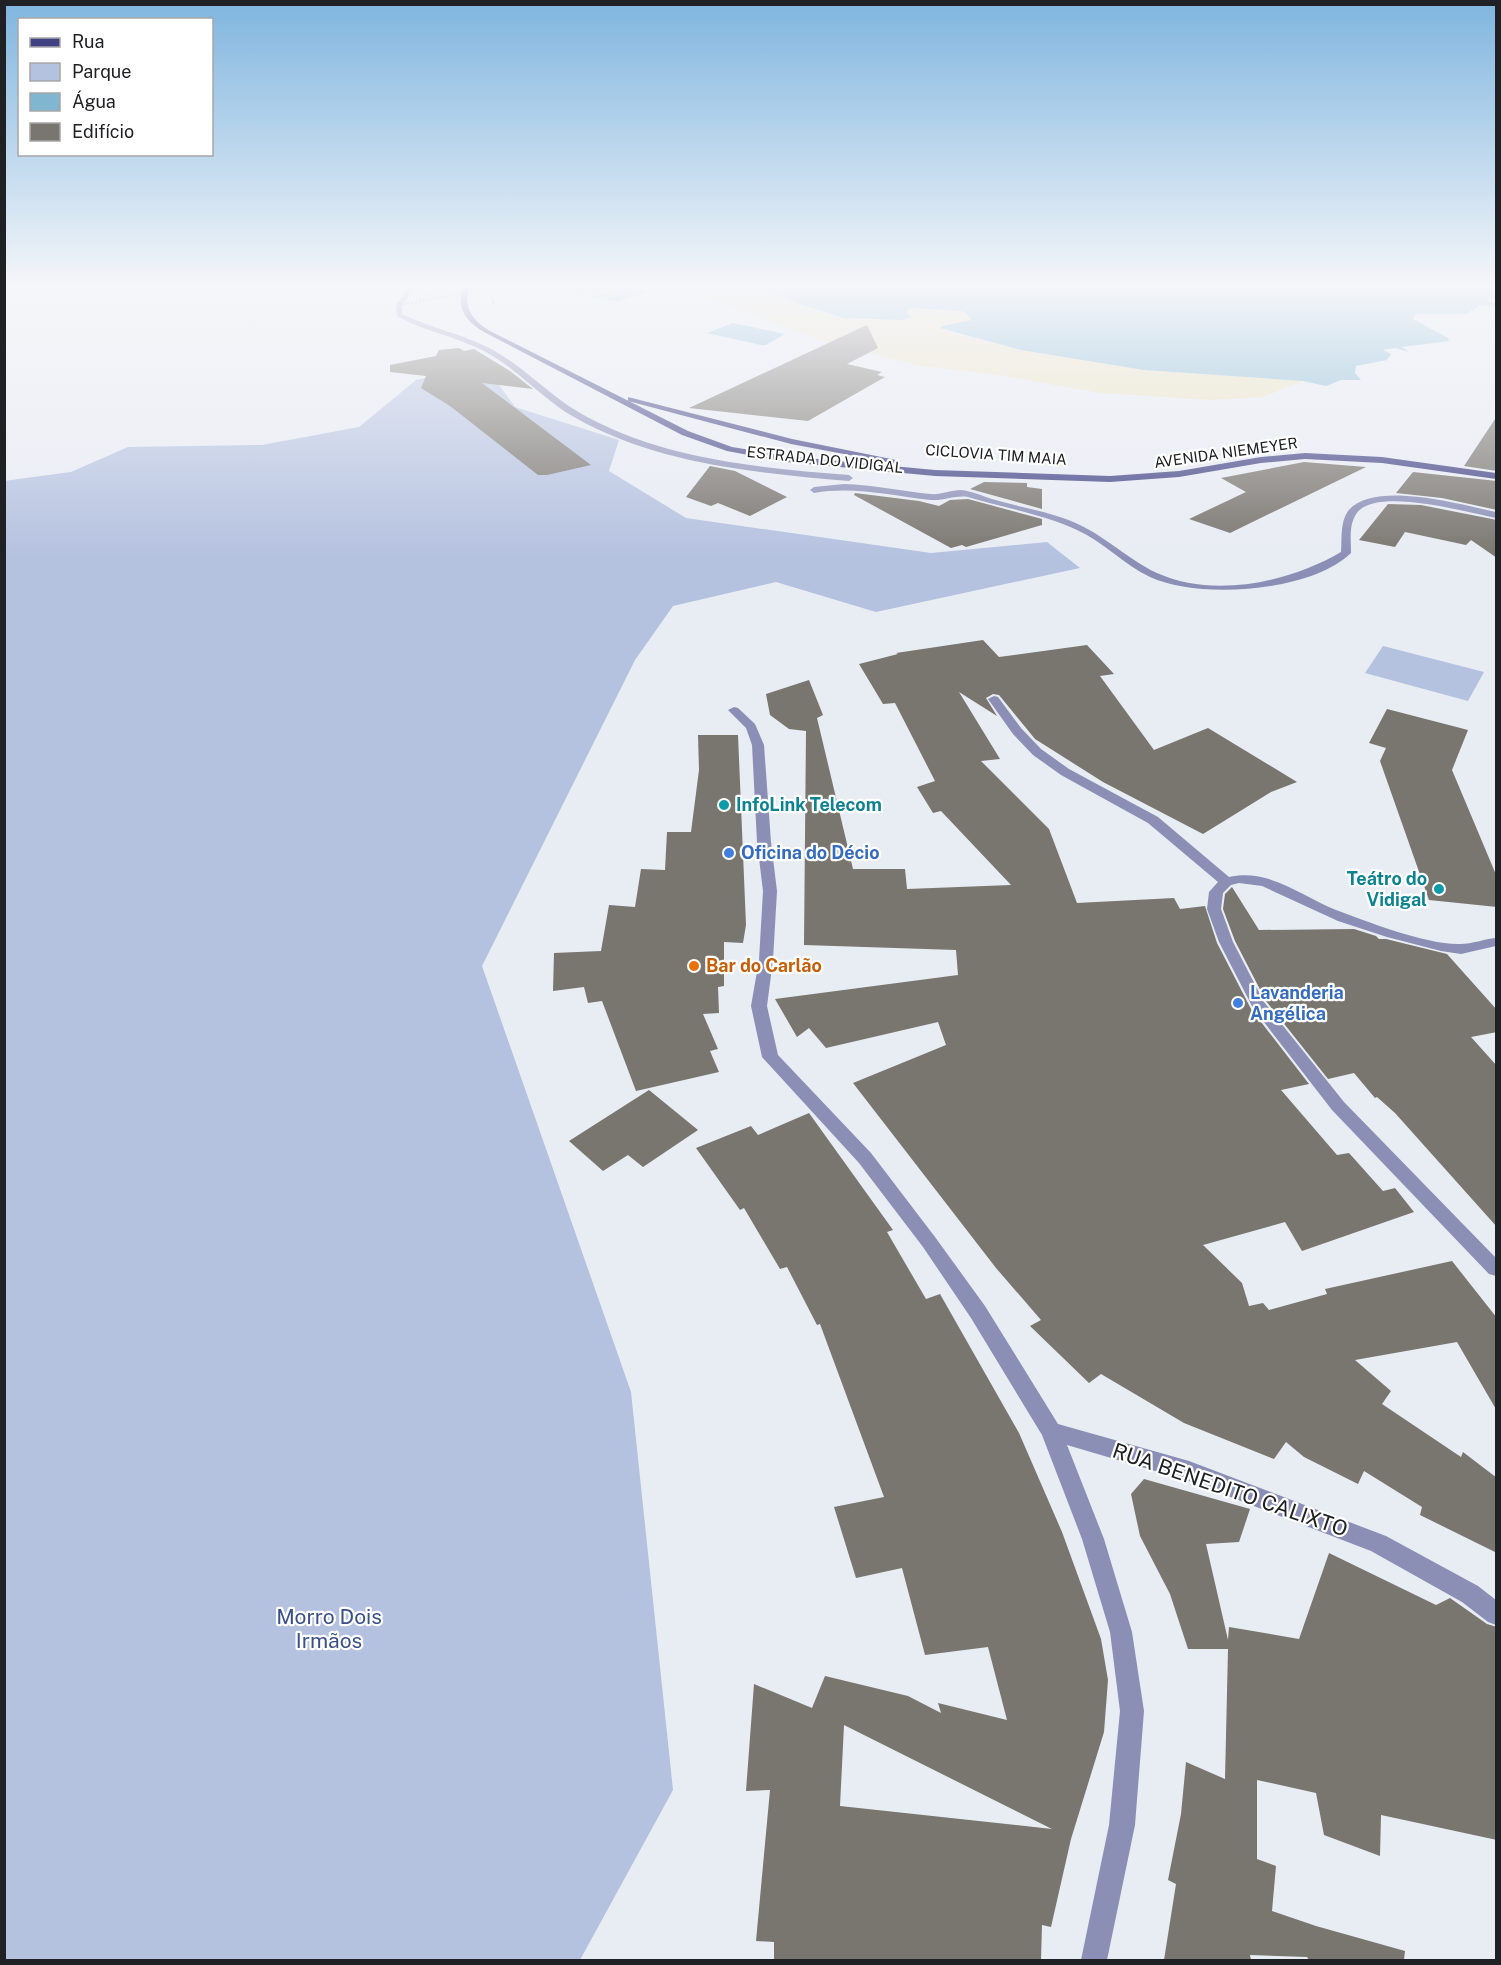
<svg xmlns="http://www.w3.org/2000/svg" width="1501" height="1965" font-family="'Public Sans',sans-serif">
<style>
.green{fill:#b4c1df}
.sand{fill:#ece2bd}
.water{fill:#81b6d0}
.building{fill:#79756f;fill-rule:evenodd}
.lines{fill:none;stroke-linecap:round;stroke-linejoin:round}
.path{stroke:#83858a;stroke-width:1.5;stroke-dasharray:2 2;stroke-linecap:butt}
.minor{fill:#8b8fb6;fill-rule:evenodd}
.primary{fill:#404284;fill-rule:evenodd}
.path-bridge{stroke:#83858a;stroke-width:1.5;stroke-dasharray:2 2;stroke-linecap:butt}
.culture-dot{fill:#0f9aa8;stroke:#fff;stroke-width:2}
.shop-dot{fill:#3f7fe0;stroke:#fff;stroke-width:2}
.food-dot{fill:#e8710a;stroke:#fff;stroke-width:2}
.labels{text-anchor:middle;stroke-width:4.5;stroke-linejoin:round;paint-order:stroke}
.far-street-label{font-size:15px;fill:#202124;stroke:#fff}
.culture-label{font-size:18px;font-weight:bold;fill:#0d838f;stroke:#fff;text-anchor:start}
.shop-label{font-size:18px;font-weight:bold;fill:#366cbe;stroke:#fff;text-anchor:start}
.food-label{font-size:18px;font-weight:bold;fill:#c56008;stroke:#fff;text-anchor:start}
.near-street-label{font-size:21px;fill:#202124;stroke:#fff}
.near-park-label{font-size:21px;fill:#3a5088;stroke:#fff}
</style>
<rect width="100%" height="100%" fill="#e8ecf3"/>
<path class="green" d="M 563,285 L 628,285 L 577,295 L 558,286 Z
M 484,364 L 515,407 L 619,440 L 609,471 L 686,518 L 931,553 L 1047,542 L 1080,568 L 876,612 L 776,582 L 673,606 L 635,660 L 482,966 L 631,1392 L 673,1790 L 580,1960 L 5,1960 L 4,481 L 71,472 L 128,447 L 262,445 L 359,427 L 416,380 Z
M 1383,646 L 1484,672 L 1468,701 L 1365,673 Z"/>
<path class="sand" d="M 670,285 L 753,285 L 831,315 L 859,320 L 911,316 L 906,312 L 912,308 L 962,311 L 966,313 L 971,320 L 942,326 L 943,331 L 1021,350 L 1144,370 L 1303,381 L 1263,397 L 1212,400 L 1101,393 L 998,375 L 921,366 L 826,342 Z"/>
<path class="water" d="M 753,285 L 1496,285 L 1496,297 L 1486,300 L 1496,304 L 1496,307 L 1480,305 L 1466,314 L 1415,314 L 1413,319 L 1448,338 L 1449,341 L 1402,347 L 1409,352 L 1395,348 L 1383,350 L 1391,354 L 1387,360 L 1356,366 L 1355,373 L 1361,380 L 1341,380 L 1326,386 L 1303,381 L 1144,370 L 1021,350 L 940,328 L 942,326 L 971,320 L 966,313 L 962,311 L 912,308 L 906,312 L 911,317 L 903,320 L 844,318 L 797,303 Z
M 633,286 L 647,292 L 617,302 L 592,296 Z
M 733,323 L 785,334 L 766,345 L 761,345 L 707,333 Z"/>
<path class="building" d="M 867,325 L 878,348 L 847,364 L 882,372 L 877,375 L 885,377 L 808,421 L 689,408 Z
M 459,348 L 464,351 L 474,349 L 510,371 L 533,389 L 482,383 L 591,465 L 547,475 L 538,475 L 450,406 L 421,388 L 426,376 L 390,372 L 390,365 L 436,356 L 439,350 Z
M 1497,416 L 1497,471 L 1464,466 Z
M 1304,462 L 1366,467 L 1230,533 L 1189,519 L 1246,492 L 1221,478 Z
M 710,466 L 735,471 L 787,497 L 750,516 L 718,503 L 711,506 L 686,497 Z
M 1413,472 L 1497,481 L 1497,510 L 1442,498 L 1396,493 Z
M 984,482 L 1027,483 L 1027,487 L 1042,489 L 1042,509 L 970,489 Z
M 855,493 L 919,501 L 939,506 L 950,500 L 968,499 L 1042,519 L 1042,525 L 966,547 L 962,545 L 951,548 L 854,495 Z
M 1388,504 L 1421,505 L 1497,520 L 1497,558 L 1471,540 L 1466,545 L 1405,532 L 1395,547 L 1359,540 Z
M 983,640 L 999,657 L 1087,645 L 1114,674 L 1100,676 L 1154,750 L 1208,728 L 1297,782 L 1271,792 L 1203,834 L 1103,782 L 1035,739 L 999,695 L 993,694 L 986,698 L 997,716 L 959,692 L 1000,759 L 981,761 L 1049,829 L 1077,903 L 1174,898 L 1180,909 L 1205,906 L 1217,943 L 1251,1009 L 1309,1084 L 1281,1090 L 1337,1155 L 1349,1153 L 1383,1191 L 1395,1188 L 1414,1212 L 1302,1251 L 1285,1222 L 1203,1245 L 1242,1283 L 1249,1306 L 1263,1303 L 1269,1310 L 1327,1294 L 1325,1289 L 1452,1261 L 1497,1318 L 1497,1411 L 1457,1342 L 1355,1360 L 1391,1391 L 1382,1404 L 1461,1457 L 1463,1452 L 1497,1478 L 1497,1553 L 1420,1515 L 1422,1507 L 1364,1471 L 1358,1484 L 1304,1457 L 1286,1442 L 1274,1459 L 1184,1423 L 1101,1374 L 1089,1383 L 1030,1326 L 1041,1320 L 996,1268 L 853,1083 L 946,1045 L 938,1022 L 826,1048 L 809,1028 L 797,1037 L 775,999 L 958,975 L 956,950 L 804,945 L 806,731 L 789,729 L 770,715 L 766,694 L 809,680 L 823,715 L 817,718 L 853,869 L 905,869 L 907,889 L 1011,885 L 941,811 L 933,813 L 917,787 L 935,781 L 895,703 L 883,704 L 859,664 L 898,654 L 896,653 Z
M 1387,709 L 1468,730 L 1452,770 L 1497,877 L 1497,907 L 1429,900 L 1380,761 L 1386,748 L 1369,743 Z
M 698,735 L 738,735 L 746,925 L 743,943 L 724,942 L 724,986 L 718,987 L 719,1013 L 703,1014 L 718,1049 L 710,1051 L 719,1072 L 636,1091 L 602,1001 L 588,1003 L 584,987 L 553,991 L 554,953 L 601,951 L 609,905 L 635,907 L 641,869 L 665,870 L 667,832 L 691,832 L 699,770 Z
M 1232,887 L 1259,930 L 1354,929 L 1376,936 L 1379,939 L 1386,939 L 1447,954 L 1497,1010 L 1497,1032 L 1471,1037 L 1497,1066 L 1497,1227 L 1395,1113 L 1377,1097 L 1375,1098 L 1354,1073 L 1328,1079 L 1266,1001 L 1235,941 L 1223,909 L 1225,894 Z
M 649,1090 L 698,1130 L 643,1167 L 628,1155 L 603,1171 L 569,1141 Z
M 809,1113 L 893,1230 L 887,1232 L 926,1299 L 940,1294 L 1019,1433 L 1062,1532 L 1101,1639 L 1108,1680 L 1104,1732 L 1071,1839 L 1051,1927 L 1042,1925 L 1041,1960 L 774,1960 L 774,1942 L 756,1941 L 770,1790 L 746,1791 L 754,1684 L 812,1708 L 825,1676 L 908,1696 L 941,1713 L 938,1703 L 1007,1720 L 988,1647 L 925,1655 L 902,1568 L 856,1578 L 834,1507 L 884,1497 L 820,1324 L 817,1325 L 787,1267 L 780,1269 L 744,1208 L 740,1210 L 696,1148 L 751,1126 L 758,1135 ZM 844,1725 L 1052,1829 L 840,1806 Z
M 1144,1479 L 1250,1509 L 1239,1542 L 1206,1544 L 1228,1640 L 1229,1627 L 1299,1639 L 1329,1553 L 1436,1605 L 1450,1598 L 1487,1624 L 1497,1627 L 1497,1840 L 1381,1815 L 1380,1856 L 1324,1835 L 1316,1793 L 1257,1780 L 1257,1859 L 1276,1866 L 1272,1911 L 1316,1926 L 1405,1951 L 1404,1960 L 1309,1960 L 1307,1957 L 1250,1955 L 1251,1960 L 1164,1960 L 1176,1884 L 1168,1880 L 1181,1814 L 1186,1762 L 1225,1779 L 1228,1649 L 1188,1649 L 1170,1594 L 1140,1536 L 1131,1494 Z"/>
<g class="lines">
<path class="path" d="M 490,292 L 494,303 L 490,304"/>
<path class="minor" d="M 410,285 L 416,285 L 402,305 L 402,314 C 430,328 460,333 487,347 C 522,364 547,394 580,413 C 660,459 759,468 849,475 L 853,478 L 849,481 C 757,473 656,464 574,417 C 541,398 516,367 482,350 C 454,336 424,331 397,316 L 396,305 Z
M 844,484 C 873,485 901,491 930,494 C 941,495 951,490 961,490 C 972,491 982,496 992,499 C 1015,506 1040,510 1063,518 C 1100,530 1123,557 1157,573 C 1214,599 1290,582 1341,552 C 1342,539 1340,522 1348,511 C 1373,479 1463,505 1496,512 L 1496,518 C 1469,513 1370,484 1355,516 C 1349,527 1351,541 1351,553 C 1311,592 1199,600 1150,577 C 1124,565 1104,542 1077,530 C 1043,514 1004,508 968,497 C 955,495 944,501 931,500 C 891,496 855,486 814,493 L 810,490 L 814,487 Z
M 994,696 L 998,697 L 1021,728 L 1041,749 L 1069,769 L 1158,817 L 1229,877 C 1269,868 1301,896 1336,910 C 1368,922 1427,945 1460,944 C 1473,944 1484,939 1496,938 L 1496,946 L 1461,954 L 1441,951 L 1387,937 L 1338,921 L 1262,886 L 1239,883 L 1231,885 L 1223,893 L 1221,909 L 1233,942 L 1264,1002 L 1344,1102 L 1496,1258 L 1496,1276 L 1489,1274 L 1332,1110 L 1253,1008 L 1219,942 L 1207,909 L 1209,892 L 1218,882 L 1148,823 L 1061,775 L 1033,755 L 1013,734 L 988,699 Z
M 734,707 L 738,708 L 755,724 L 764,745 L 771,842 L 777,891 L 773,960 L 767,1006 L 778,1055 L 871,1153 L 935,1237 L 985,1306 L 1058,1424 L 1189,1461 L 1386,1536 L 1478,1586 L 1496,1600 L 1496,1625 L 1488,1622 L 1462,1602 L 1371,1551 L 1189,1481 L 1067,1445 L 1104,1539 L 1132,1632 L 1144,1711 L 1135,1825 L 1107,1960 L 1081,1960 L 1109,1825 L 1120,1711 L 1110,1632 L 1082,1539 L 1042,1435 L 971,1318 L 923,1247 L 859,1163 L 762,1057 L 751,1006 L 759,960 L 763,891 L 757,842 L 752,745 L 746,728 L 728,710 Z"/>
<path class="primary" d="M 464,285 L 470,285 C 463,306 470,318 488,330 L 688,431 L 732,447 L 786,456 L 935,470 L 1110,476 L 1179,471 L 1261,457 L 1305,453 L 1382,457 L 1496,473 L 1496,479 L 1382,463 L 1305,459 L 1261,463 L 1179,477 L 1110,482 L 935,476 L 786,462 L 727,451 L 682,435 L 484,332 C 464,320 456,307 464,285 Z
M 628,397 L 792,439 L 901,461 L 897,464 L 791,444 L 628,401 Z"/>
<path class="path-bridge" d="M 419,299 L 428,300 L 488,289
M 399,305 L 423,301 L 439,285"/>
</g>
<linearGradient id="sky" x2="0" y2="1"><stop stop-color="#7fb5de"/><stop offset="0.51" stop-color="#f5f6fa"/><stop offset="1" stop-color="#f5f6fa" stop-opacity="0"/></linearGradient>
<rect width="1501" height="560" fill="url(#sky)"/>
<g class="culture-dot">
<circle cx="724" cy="805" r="6"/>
<circle cx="1439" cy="889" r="6"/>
</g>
<g class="shop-dot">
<circle cx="729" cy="853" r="6"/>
<circle cx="1238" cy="1003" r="6"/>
</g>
<circle class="food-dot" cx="694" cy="966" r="6"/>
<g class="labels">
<g class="far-street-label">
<text transform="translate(1226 453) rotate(-8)" y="5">AVENIDA NIEMEYER</text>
<text transform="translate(996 455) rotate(4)" y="5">CICLOVIA TIM MAIA</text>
<text transform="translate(825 460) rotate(6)" y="5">ESTRADA DO VIDIGAL</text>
</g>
<g class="culture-label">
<text x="736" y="811">InfoLink Telecom</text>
<text x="1427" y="885" text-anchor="end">Teátro do<tspan x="1427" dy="21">Vidigal</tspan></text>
</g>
<g class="shop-label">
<text x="741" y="859">Oficina do Décio</text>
<text x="1250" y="999">Lavanderia<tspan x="1250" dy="21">Angélica</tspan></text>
</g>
<g class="food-label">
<text x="706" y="972">Bar do Carlão</text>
</g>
<g class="near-street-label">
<text transform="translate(1230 1490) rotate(19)" y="7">RUA BENEDITO CALIXTO</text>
</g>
<g class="near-park-label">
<text x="329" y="1624">Morro Dois<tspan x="329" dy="24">Irmãos</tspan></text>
</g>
</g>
<rect width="1501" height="1965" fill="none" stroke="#202124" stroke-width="12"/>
<rect x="18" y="18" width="195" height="138" fill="#ffffff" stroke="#a6a6a7" stroke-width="1.5"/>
<rect x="30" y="38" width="30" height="9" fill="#404284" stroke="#a6a6a7" stroke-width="1.5"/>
<text x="72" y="48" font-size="18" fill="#202124">Rua</text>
<rect x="30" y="63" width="30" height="18" fill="#b4c1df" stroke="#a6a6a7" stroke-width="1.5"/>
<text x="72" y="78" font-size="18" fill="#202124">Parque</text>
<rect x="30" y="93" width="30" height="18" fill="#81b6d0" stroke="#a6a6a7" stroke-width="1.5"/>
<text x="72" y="108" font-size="18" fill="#202124">Água</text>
<rect x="30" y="123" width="30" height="18" fill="#79756f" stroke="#a6a6a7" stroke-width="1.5"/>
<text x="72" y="138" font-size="18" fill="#202124">Edifício</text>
</svg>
